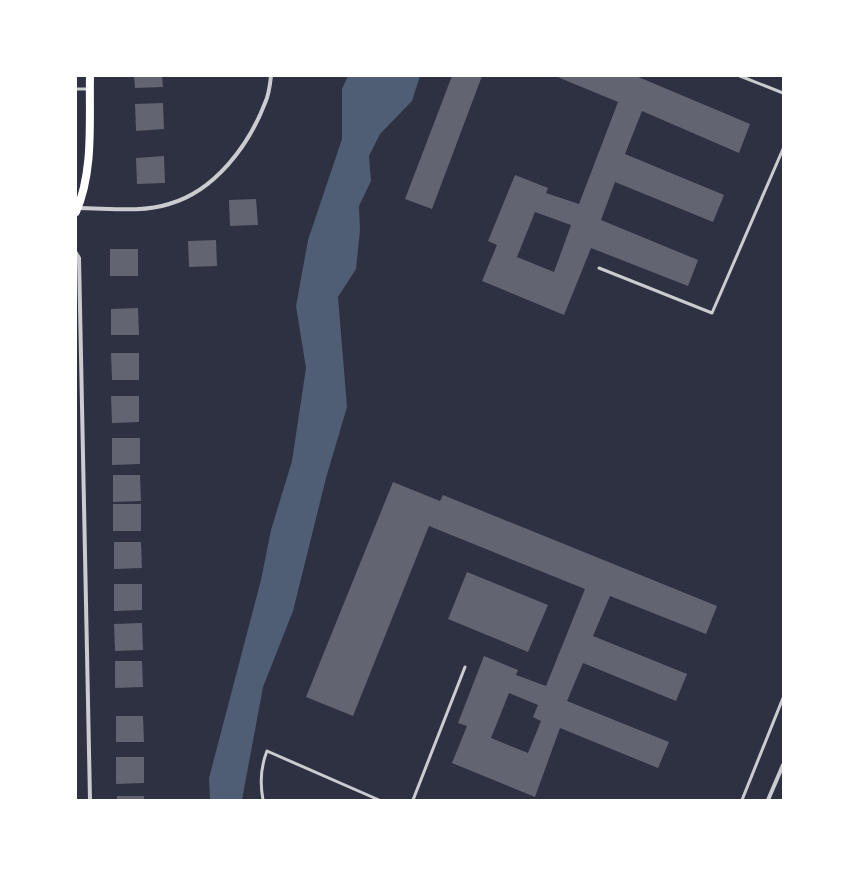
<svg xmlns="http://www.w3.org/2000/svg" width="859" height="876" font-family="'Fira Sans Condensed',sans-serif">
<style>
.water{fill:#4f5d75}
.building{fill:#626471;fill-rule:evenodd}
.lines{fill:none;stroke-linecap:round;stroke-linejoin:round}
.service{stroke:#caccd0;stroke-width:3}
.minor{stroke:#caccd0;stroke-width:4}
.secondary{stroke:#fff;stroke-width:8}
</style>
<rect width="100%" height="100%" fill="#2d3142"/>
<path class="water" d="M 348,76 L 420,76 L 412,101 L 380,134 L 369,156 L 371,181 L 359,206 L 360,230 L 356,269 L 338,297 L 347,407 L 326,478 L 293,611 L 263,687 L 242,800 L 210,800 L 209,778 L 261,580 L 271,530 L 292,461 L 306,368 L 296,306 L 308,240 L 342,139 L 342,89 Z"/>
<path class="building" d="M 134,76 L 162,76 L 163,87 L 135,88 Z
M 452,76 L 482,76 L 432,209 L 405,199 Z
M 555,76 L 636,76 L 750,124 L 739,153 L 642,111 L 625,154 L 724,195 L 713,222 L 615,182 L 601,220 L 698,260 L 688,286 L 591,248 L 564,315 L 482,281 L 497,245 L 488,241 L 515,175 L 548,188 L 546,193 L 579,204 L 618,102 ZM 535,212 L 571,225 L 554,272 L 517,257 Z
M 163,103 L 164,129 L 136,131 L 135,104 Z
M 164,156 L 165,183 L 137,184 L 136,158 Z
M 256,199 L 258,225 L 230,226 L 229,200 Z
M 216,240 L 217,266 L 189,267 L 188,241 Z
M 110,249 L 138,249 L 138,276 L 110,276 Z
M 138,308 L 139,335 L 111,335 L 111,309 Z
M 111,353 L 139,353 L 139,380 L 112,380 Z
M 111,396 L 139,396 L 139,422 L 112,423 Z
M 112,438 L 140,438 L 140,464 L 112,465 Z
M 113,475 L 140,475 L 141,501 L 113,502 Z
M 393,482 L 440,501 L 443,495 L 717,606 L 706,634 L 610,596 L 593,636 L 687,674 L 676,701 L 583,663 L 567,701 L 669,742 L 658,768 L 560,728 L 535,797 L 452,763 L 467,726 L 458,723 L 484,656 L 518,670 L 516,675 L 546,686 L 585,589 L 429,526 L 353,716 L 306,697 ZM 509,693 L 538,705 L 533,717 L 541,721 L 528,753 L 491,738 Z
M 113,504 L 141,504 L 141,531 L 113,531 Z
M 114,542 L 141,542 L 142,568 L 114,569 Z
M 467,572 L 548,605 L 528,652 L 448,619 Z
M 114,584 L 142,584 L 142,610 L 114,611 Z
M 142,623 L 143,650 L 115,651 L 114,624 Z
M 115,661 L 142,661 L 143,687 L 115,688 Z
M 116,716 L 143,716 L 144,742 L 116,742 Z
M 116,757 L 144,757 L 144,783 L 116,784 Z
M 117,796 L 144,796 L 144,800 L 117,800 Z"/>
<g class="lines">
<path class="service" d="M 740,76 L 783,93
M 76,89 L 88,89
M 599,268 L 712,313 L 783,149
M 263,800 C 260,784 261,766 267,751 L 379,800
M 413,800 L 465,667
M 742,800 L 783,698"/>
<path class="minor" d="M 78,208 C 107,208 141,213 169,204 C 215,191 249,145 265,103 C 269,95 270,85 271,76
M 76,253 L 79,258 L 90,800
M 768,800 L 783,765"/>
<path class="secondary" d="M 76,212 C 94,170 89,121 90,76"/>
</g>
<rect width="859" height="876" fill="none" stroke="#ffffff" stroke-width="154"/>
</svg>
